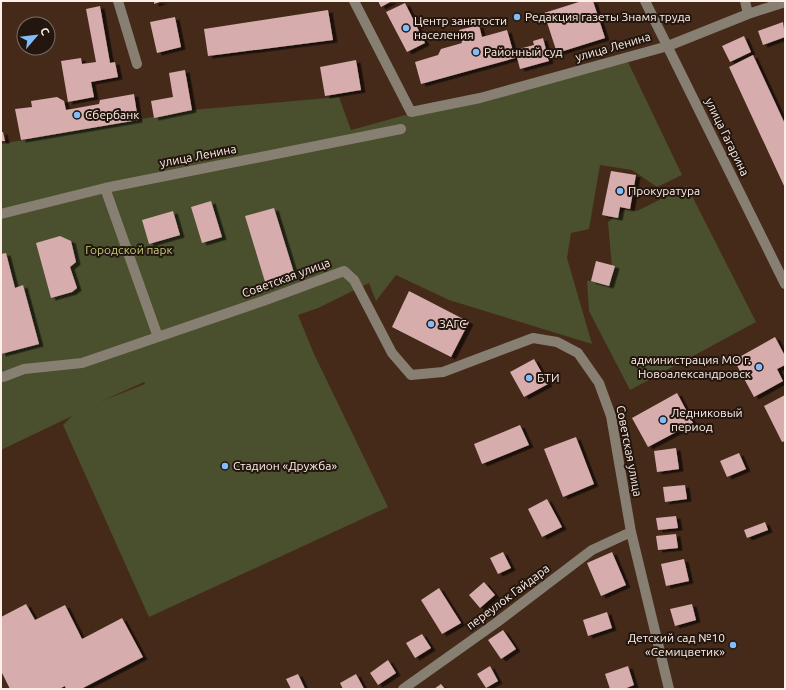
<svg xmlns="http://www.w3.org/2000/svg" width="786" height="690" font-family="Ubuntu,sans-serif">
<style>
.green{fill:#4a4f2d;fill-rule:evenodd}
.building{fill:#d6acac;filter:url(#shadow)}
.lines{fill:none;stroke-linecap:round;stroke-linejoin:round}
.minor{stroke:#877f72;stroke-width:10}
.poi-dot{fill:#81bdfa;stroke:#23160f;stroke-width:1.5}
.labels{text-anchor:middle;stroke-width:4;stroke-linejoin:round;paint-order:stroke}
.poi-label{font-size:12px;fill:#feefe7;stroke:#23160f;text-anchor:start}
.street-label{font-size:12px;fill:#feefe7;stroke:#23160f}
.park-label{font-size:12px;fill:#c1ce77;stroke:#23160f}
</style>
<defs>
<filter id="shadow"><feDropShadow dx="4.5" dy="2.5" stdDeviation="0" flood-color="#0009"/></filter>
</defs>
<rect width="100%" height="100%" fill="#452a1a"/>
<path class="green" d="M 628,62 L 682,175 L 657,187 L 632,170 L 600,165 L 589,229 L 571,233 L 567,258 L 592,344 L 449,300 L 396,275 L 376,301 L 369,283 L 318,308 L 298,315 L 314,354 L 388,507 L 149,617 L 63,425 L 72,416 L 1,450 L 1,144 L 192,110 L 339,97 L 351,130 L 413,113 ZM 144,382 L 145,384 L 102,401 Z
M 687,186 L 756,322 L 630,390 L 589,311 L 587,281 L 613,279 L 608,222 L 627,208 L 637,211 Z"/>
<path class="building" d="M 154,1 L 163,1 L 154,4 Z
M 378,1 L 392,1 L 381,7 Z
M 582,1 L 593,1 L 605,38 L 557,53 L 544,13 Z
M 405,3 L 425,43 L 407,52 L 386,12 Z
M 100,6 L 110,63 L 115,62 L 118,77 L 91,82 L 94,97 L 68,102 L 61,61 L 81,58 L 82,64 L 96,62 L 86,9 Z
M 328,10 L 333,40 L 208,56 L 204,29 Z
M 175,17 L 181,47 L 157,53 L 150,22 Z
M 783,22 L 785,37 L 763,45 L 758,31 Z
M 479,25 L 482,37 L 507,30 L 515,58 L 421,84 L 415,62 L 438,55 L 441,49 L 462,43 L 459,30 Z
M 744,36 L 751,52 L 730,62 L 722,46 Z
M 543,38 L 549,61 L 520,69 L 515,50 L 534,45 L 533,41 Z
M 753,55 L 785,124 L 785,188 L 729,67 Z
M 356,60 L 361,90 L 325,96 L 320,67 Z
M 185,70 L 192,110 L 154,118 L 151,101 L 173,97 L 169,73 Z
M 134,94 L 138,120 L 21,140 L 15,109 L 32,107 L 31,101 L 57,97 L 64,101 L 66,110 L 99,104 L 100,100 Z
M 1,132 L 3,132 L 5,141 L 1,141 Z
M 611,171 L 636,175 L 630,209 L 620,207 L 618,218 L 602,215 Z
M 211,201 L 222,237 L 202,243 L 191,207 Z
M 274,208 L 295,276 L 266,285 L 245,216 Z
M 173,211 L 180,235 L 149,244 L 142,220 Z
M 60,236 L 71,241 L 76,262 L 70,267 L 77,288 L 72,292 L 51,298 L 36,243 Z
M 6,253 L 15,288 L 23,285 L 39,344 L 1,354 L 1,254 Z
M 596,261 L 615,266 L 609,286 L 591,281 Z
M 409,291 L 469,322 L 451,357 L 392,327 Z
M 775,337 L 785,356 L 785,365 L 777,369 L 783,381 L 754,397 L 734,360 Z
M 534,359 L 548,384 L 524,397 L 510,372 Z
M 677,393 L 693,423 L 648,447 L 632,418 Z
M 785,395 L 785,441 L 782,442 L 764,406 Z
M 520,425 L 529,445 L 482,464 L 474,444 Z
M 576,437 L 594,484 L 563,497 L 544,449 Z
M 676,448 L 679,469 L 657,472 L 654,451 Z
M 739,453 L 746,469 L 727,477 L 720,461 Z
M 685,485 L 687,499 L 665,502 L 663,487 Z
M 547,499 L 562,527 L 542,537 L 528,509 Z
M 676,516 L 678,528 L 658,530 L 656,518 Z
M 765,522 L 768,530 L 747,538 L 744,530 Z
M 676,534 L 678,548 L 658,550 L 656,536 Z
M 503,552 L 511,568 L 498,574 L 490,558 Z
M 612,552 L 626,585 L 601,596 L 587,563 Z
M 684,559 L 689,581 L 666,586 L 661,564 Z
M 484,582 L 495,595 L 480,608 L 469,595 Z
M 439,588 L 461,623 L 442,634 L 421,600 Z
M 26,604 L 35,620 L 65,605 L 82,639 L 122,618 L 143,657 L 81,689 L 66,689 L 65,686 L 59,689 L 10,689 L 1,671 L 1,617 Z
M 692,604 L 696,620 L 675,626 L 670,609 Z
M 607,612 L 612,628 L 588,636 L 583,620 Z
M 503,630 L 516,649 L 501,659 L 488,640 Z
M 422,634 L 431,648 L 415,658 L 406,643 Z
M 388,660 L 396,673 L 378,685 L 370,673 Z
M 490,666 L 498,681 L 486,688 L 477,674 Z
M 628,666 L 634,685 L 624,689 L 610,689 L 605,674 Z
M 298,674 L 305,689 L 291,689 L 286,679 Z
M 356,674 L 364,689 L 343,689 L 340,683 Z
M 441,684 L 445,689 L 434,689 Z"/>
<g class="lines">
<path class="minor" d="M 118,1 L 137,64
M 354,1 L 411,112 L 480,98 L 668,46 L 748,14 L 785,2
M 645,1 L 785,284
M 745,1 L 748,14
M 105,188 L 158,337
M 1,214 L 105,188 L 401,129
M 3,377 L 24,369 L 82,363 L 263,301 L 344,271 L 354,280 L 392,353 L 411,375 L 443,372 L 533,338 L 557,342 L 578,353 L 599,383 L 611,416 L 631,532 L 669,689
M 403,689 L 496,623 L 592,550 L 631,532"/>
</g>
<g class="poi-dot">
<circle cx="517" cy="17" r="4"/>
<circle cx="406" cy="28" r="4"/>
<circle cx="476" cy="52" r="4"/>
<circle cx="77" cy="115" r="4"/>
<circle cx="620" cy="191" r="4"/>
<circle cx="431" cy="324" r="4"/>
<circle cx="759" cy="367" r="4"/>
<circle cx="529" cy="378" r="4"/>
<circle cx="663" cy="420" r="4"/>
<circle cx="225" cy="466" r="4"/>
<circle cx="733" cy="645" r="4"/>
</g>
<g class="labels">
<g class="poi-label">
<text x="525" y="21">Редакция газеты Знамя труда</text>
<text x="414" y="25">Центр занятости<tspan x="414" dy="14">населения</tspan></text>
<text x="484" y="56">Районный суд</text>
<text x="85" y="119">Сбербанк</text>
<text x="628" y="195">Прокуратура</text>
<text x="439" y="328">ЗАГС</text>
<text x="751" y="364" text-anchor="end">администрация МО г.<tspan x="751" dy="14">Новоалександровск</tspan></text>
<text x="537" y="382">БТИ</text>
<text x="671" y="417">Ледниковый<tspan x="671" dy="14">период</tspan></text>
<text x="233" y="470">Стадион «Дружба»</text>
<text x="725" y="642" text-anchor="end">Детский сад №10<tspan x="725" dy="14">«Семицветик»</tspan></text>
</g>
<g class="street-label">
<text transform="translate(613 47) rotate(-16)" y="4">улица Ленина</text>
<text transform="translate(727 137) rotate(64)" y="4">улица Гагарина</text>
<text transform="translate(198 156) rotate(-11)" y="4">улица Ленина</text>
<text transform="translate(286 278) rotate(-20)" y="4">Советская улица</text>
<text transform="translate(629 451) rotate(79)" y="4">Советская улица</text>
<text transform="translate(508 597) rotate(-37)" y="4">переулок Гайдара</text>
</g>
<g class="park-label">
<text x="129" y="254">Городской парк</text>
</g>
</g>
<rect width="786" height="690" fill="none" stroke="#feefe7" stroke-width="4"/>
<g transform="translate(36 36) rotate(62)"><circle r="19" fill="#23160f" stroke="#7b6d65"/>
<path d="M0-3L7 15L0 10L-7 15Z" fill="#81bdfa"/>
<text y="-6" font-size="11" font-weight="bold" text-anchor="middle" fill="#feefe7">С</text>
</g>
</svg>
